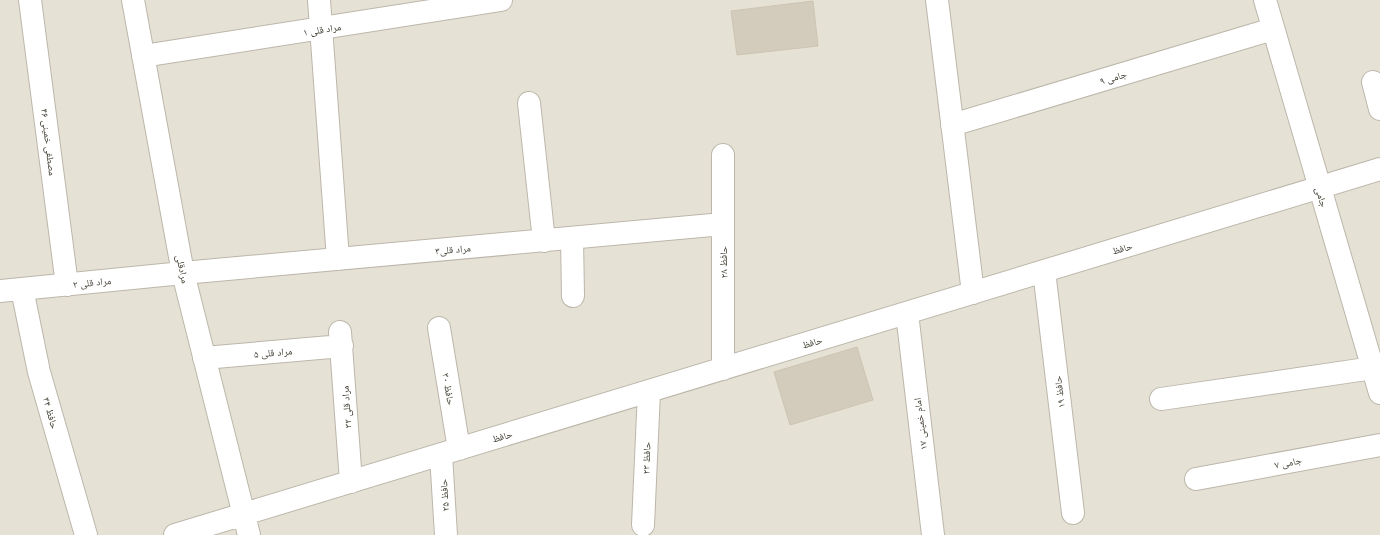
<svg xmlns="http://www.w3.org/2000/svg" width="1380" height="535" font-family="'Noto Sans','Noto Naskh Arabic',sans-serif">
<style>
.residential{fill:#e5e1d5}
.building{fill:#d3ccbd;stroke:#cdc4b1}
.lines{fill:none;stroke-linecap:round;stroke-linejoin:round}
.minor-casing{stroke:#bcb7aa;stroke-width:24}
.minor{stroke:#fff;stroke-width:22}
.labels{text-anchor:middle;stroke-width:3;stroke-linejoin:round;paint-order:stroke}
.street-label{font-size:10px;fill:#444036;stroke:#fff}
</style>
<rect width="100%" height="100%" fill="#f2efe6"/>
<path class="residential" d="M 0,0 L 1380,0 L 1380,535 L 0,535 Z"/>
<path class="building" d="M 813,1 L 818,46 L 737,55 L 731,11 Z
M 857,347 L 873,400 L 790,425 L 774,372 Z"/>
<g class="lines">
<defs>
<path id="minor" d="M 30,0 L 67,285
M 133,0 L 183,273 L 249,535
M 319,0 L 338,259
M 937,0 L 973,293
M 1265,0 L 1380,393
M 143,56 L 501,0
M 1373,82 L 1380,109
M 529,103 L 544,241
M 952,125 L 1273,29
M 723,155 L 723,369
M 572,238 L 573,296
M 1044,271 L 1073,513
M 22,289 L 39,372 L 86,535
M 0,291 L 183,273 L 723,224
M 907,313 L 933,535
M 439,328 L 459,449
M 340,332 L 351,482
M 204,358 L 342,346
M 1161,399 L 1373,368
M 441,455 L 446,535
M 1196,479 L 1380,445
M 643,525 L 649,392
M 175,535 L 1380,169"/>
</defs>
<use href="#minor" class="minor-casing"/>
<use href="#minor" class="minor"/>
</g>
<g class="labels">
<g class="street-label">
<text transform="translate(322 29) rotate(-9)" y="4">مراد قلی ۱</text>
<text transform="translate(1113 77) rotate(-17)" y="4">جامی ۹</text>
<text transform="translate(49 142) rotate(83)" y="4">مصطفی خمینی ۴۶</text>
<text transform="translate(1322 197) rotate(74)" y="4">جامی</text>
<text transform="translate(1122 248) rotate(-17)" y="4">حافظ</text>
<text transform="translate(453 249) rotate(-5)" y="4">مراد قلی۳</text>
<text transform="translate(723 262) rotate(-90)" y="4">حافظ ۲۸</text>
<text transform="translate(183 269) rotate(78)" y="4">مرادقلی</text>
<text transform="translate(92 282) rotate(-6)" y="4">مراد قلی ۲</text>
<text transform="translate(812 342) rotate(-17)" y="4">حافظ</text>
<text transform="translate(273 352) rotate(-5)" y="4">مراد قلی ۵</text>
<text transform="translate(449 389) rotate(80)" y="4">حافظ ۳۰</text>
<text transform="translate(1059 392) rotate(-97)" y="4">حافظ ۱۹</text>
<text transform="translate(346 407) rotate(-94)" y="4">مراد قلی ۳۲</text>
<text transform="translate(51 413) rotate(74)" y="4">حافظ ۳۴</text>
<text transform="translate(920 424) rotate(-97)" y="4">امام خمینی ۱۷</text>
<text transform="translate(502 436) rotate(-17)" y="4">حافظ</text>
<text transform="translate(646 458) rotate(-88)" y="4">حافظ ۲۳</text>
<text transform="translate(1288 462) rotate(-11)" y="4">جامی ۷</text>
<text transform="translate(444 495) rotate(-94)" y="4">حافظ ۲۵</text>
</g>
</g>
</svg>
